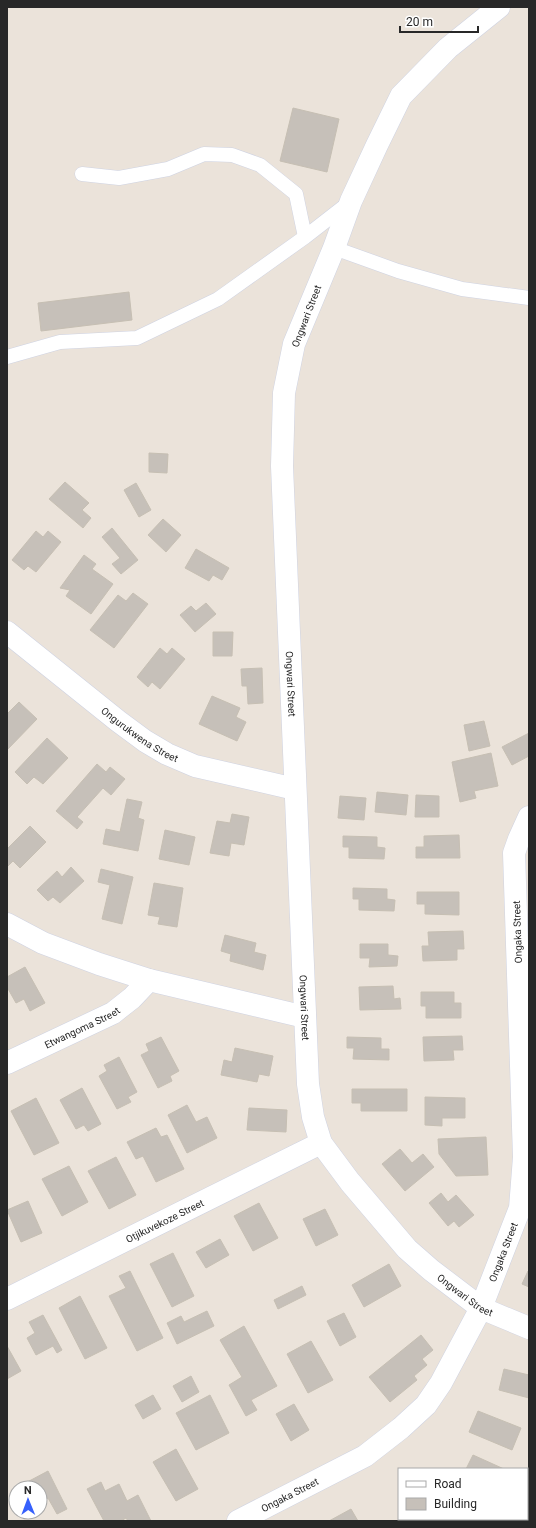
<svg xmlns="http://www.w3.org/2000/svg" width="536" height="1528" font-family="Roboto,sans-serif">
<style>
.building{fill:#c6c0b9;stroke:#c6bfb3}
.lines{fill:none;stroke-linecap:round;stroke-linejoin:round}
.service-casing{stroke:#cfd3e2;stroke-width:15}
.minor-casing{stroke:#cfd3e2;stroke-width:23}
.service{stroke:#fff;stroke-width:14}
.minor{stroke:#fff;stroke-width:22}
.labels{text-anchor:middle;stroke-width:3.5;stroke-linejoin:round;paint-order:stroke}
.street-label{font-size:10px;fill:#282828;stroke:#fff}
</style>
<rect width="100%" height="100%" fill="#ebe3da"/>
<path class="building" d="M 293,108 L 339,119 L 327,172 L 280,161 Z
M 129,292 L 132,320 L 41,331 L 38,303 Z
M 149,453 L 168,454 L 167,473 L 149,472 Z
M 65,482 L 89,503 L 82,510 L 91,518 L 83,528 L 49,499 Z
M 136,483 L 151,510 L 139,517 L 124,490 Z
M 163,519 L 181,535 L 166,552 L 148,535 Z
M 112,528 L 138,560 L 121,574 L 112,564 L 120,558 L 102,537 Z
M 36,531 L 43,537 L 48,531 L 61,542 L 36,572 L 28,566 L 24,570 L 12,560 Z
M 196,549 L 229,568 L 222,580 L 213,575 L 209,581 L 185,568 Z
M 84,555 L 96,564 L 92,569 L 113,584 L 91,614 L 66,596 L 70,590 L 60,588 Z
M 133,593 L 148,604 L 114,648 L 90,630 L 118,595 L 126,601 Z
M 206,603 L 216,614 L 195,632 L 180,615 L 191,606 L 196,611 Z
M 213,632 L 233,632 L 232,656 L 213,656 Z
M 160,648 L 167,654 L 172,648 L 185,659 L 160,689 L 152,682 L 148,687 L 137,677 Z
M 262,668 L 263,703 L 248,704 L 247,686 L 242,686 L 241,669 Z
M 212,696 L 240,708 L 236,717 L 246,722 L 237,741 L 199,724 Z
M 19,702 L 37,719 L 7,750 L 7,714 Z
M 484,721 L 490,746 L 469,751 L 464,725 Z
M 529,733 L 529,756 L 512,765 L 502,747 Z
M 47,738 L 68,758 L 43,784 L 34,777 L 27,784 L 15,772 Z
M 491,753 L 498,786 L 474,791 L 476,798 L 460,802 L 452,762 Z
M 97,764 L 106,772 L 110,767 L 125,779 L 111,795 L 103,788 L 77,817 L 83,822 L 77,829 L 56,811 Z
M 377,792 L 408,795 L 406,815 L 375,812 Z
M 416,795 L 439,796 L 439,817 L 415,817 Z
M 340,796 L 366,798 L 364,820 L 338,818 Z
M 127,799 L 142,802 L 138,818 L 144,820 L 138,851 L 103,844 L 106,829 L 120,832 Z
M 232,814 L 249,817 L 244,845 L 231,843 L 229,856 L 210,853 L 217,821 L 230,823 Z
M 30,826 L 46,842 L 20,868 L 13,861 L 8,866 L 7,864 L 7,849 Z
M 165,830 L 195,837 L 189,865 L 159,859 Z
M 459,835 L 460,858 L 416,858 L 416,847 L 424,847 L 424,836 Z
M 343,836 L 377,837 L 377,847 L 385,848 L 384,859 L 349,858 L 349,847 L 343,847 Z
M 71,867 L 84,881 L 60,903 L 53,897 L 48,901 L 37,890 L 57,871 L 62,877 Z
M 101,869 L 133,877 L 122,924 L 102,919 L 110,885 L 98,882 Z
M 154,883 L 183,888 L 177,927 L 158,924 L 160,917 L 148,915 Z
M 353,888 L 387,889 L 387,899 L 395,900 L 394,911 L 359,910 L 359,899 L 353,899 Z
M 417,892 L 459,892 L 459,915 L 425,914 L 425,904 L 417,904 Z
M 463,931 L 464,949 L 457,949 L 457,960 L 423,961 L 422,946 L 429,946 L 428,932 Z
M 225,935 L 256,943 L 254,952 L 266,955 L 263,970 L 230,961 L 231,954 L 221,951 Z
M 360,944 L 388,944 L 388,955 L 398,956 L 397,966 L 369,967 L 370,958 L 360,958 Z
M 25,967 L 45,1003 L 30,1011 L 24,999 L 16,1003 L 7,987 L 7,977 Z
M 393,986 L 394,999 L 400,998 L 401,1009 L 360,1010 L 359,987 Z
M 421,992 L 454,992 L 454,1003 L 461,1003 L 461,1018 L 426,1018 L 426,1006 L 421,1006 Z
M 462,1036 L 463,1050 L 453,1050 L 454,1060 L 424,1061 L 423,1037 Z
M 161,1037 L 179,1071 L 170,1076 L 172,1081 L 158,1088 L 141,1055 L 149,1051 L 146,1044 Z
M 347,1037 L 381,1038 L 381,1049 L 389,1049 L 389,1060 L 353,1059 L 354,1048 L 347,1048 Z
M 235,1048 L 273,1056 L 269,1076 L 259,1074 L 257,1082 L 221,1075 L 224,1060 L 232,1062 Z
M 119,1057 L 137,1092 L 128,1097 L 131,1102 L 117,1109 L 99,1076 L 107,1071 L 104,1065 Z
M 82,1088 L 101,1124 L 88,1131 L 84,1125 L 76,1129 L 60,1100 Z
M 352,1089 L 407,1089 L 407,1111 L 361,1111 L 361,1103 L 352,1103 Z
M 425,1097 L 465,1098 L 465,1118 L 442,1118 L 442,1126 L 425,1125 Z
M 36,1098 L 59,1143 L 34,1155 L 11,1111 Z
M 187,1105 L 196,1122 L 207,1117 L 217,1138 L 187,1153 L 168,1115 Z
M 249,1108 L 287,1110 L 286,1132 L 247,1130 Z
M 156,1128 L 161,1137 L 167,1135 L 184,1169 L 156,1182 L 143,1156 L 136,1159 L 127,1142 Z
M 486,1137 L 488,1175 L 456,1176 L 439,1154 L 438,1139 Z
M 400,1149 L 412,1163 L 423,1154 L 434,1167 L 405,1191 L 382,1164 Z
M 116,1157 L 136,1195 L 109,1209 L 88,1171 Z
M 69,1166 L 88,1202 L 62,1216 L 42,1179 Z
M 441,1193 L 448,1202 L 456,1195 L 474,1215 L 459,1227 L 454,1221 L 448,1226 L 429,1203 Z
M 28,1201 L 42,1233 L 21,1242 L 7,1210 Z
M 259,1203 L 278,1238 L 253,1251 L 234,1216 Z
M 325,1209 L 338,1235 L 316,1246 L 303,1219 Z
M 220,1239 L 229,1255 L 206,1268 L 196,1252 Z
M 173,1253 L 194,1296 L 172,1307 L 150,1264 Z
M 389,1264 L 401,1286 L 364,1307 L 352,1285 Z
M 130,1271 L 163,1338 L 137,1351 L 109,1296 L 126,1288 L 119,1276 Z
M 528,1271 L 529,1271 L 529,1287 L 522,1284 Z
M 302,1286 L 306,1295 L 278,1309 L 274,1300 Z
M 80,1296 L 107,1348 L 85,1359 L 59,1308 Z
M 207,1311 L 214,1326 L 177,1344 L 167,1323 L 181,1316 L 184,1322 Z
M 344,1313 L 356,1337 L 340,1346 L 327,1321 Z
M 43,1315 L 62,1350 L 57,1353 L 53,1346 L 36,1355 L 27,1338 L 35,1333 L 29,1322 Z
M 244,1326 L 277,1386 L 251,1400 L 257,1410 L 246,1416 L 229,1385 L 242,1377 L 220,1340 Z
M 421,1335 L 433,1350 L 422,1359 L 427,1365 L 414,1376 L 417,1380 L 390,1402 L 369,1377 Z
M 311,1341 L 333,1380 L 308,1393 L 287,1354 Z
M 7,1346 L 21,1371 L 7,1379 Z
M 504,1369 L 529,1375 L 529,1398 L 499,1390 Z
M 191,1376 L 199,1392 L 182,1402 L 173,1386 Z
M 153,1395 L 161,1409 L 143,1419 L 135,1405 Z
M 210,1395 L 229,1433 L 196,1450 L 176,1413 Z
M 294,1404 L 309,1430 L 291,1441 L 276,1414 Z
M 478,1411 L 521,1428 L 512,1450 L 469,1432 Z
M 176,1449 L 198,1489 L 176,1501 L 153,1462 Z
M 473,1455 L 504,1469 L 466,1469 Z
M 48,1471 L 67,1509 L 57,1514 L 48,1498 L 40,1503 L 40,1488 L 16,1488 Z
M 101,1482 L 105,1491 L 119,1484 L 127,1501 L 138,1495 L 151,1521 L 128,1521 L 126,1518 L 121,1521 L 104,1521 L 87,1489 Z
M 351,1509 L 358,1521 L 329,1521 Z
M 487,1519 L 511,1519 L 512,1521 L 486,1521 Z"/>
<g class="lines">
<defs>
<path id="service" d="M 82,174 L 119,178 L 168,169 L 204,154 L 232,155 L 260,165 L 296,194 L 305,237
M 334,248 L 398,271 L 462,289 L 529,298
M 7,357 L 60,342 L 137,338 L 218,299 L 305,237 L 350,202"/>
<g id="minor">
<path id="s1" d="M 499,7 L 448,48 L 401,96 L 377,145 L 351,201 L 334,248 L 294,344 L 284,393 L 282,466 L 308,1084 L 313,1117 L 321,1143 L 350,1182 L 407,1249 L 431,1270 L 481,1308 L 529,1328"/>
<path id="s2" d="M 7,632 L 118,721 L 145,741 L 167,754 L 195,766 L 295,789"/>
<path d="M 7,924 L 43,943 L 99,964 L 149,980 L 305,1017"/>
<path id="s3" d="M 7,1063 L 113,1013 L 132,998 L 149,980"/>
<path id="s4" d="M 7,1299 L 321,1143"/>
<path id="s5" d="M 238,1521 L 365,1456 L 401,1428 L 426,1405 L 441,1383 L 481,1308 L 520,1208 L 524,1157 L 514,853 L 519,839 L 529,817"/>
</g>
</defs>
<use href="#service" class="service-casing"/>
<use href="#minor" class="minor-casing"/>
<use href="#service" class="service"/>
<use href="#minor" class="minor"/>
</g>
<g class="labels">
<g class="street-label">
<text transform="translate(306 316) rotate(-69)" y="4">Ongwari Street</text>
<text dy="4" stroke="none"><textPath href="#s1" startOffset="744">Ongwari Street</textPath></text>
<text dy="4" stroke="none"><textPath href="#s2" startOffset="168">Ongurukwena Street</textPath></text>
<text transform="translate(517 932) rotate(-92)" y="4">Ongaka Street</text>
<text dy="4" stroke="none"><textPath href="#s1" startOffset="1068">Ongwari Street</textPath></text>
<text dy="4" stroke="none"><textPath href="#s3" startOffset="83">Etwangoma Street</textPath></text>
<text dy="4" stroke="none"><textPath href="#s4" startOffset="176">Otjikuvekoze Street</textPath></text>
<text dy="4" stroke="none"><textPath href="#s5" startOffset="394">Ongaka Street</textPath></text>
<text dy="4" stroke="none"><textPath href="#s1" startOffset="1416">Ongwari Street</textPath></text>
<text dy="4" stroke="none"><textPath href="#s5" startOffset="58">Ongaka Street</textPath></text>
</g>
</g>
<rect width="536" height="1528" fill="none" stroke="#282828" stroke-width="16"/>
<rect x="398" y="1468" width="130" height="52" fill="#ffffff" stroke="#a9a9a9"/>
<rect x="406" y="1481" width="20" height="6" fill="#ffffff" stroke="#a9a9a9"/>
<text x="434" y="1488" font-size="12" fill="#282828">Road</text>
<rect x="406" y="1498" width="20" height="12" fill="#c6c0b9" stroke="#a9a9a9"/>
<text x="434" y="1508" font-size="12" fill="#282828">Building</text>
<g transform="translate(28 1500) rotate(359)"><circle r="19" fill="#ffffff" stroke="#a9a9a9"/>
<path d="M0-3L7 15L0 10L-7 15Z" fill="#3660fc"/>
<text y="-6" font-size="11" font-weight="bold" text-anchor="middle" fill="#282828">N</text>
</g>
<path d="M400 26v6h78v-6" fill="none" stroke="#282828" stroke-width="2"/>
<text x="406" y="26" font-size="12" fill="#282828" stroke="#ffffff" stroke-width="3" paint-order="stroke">20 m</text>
</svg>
